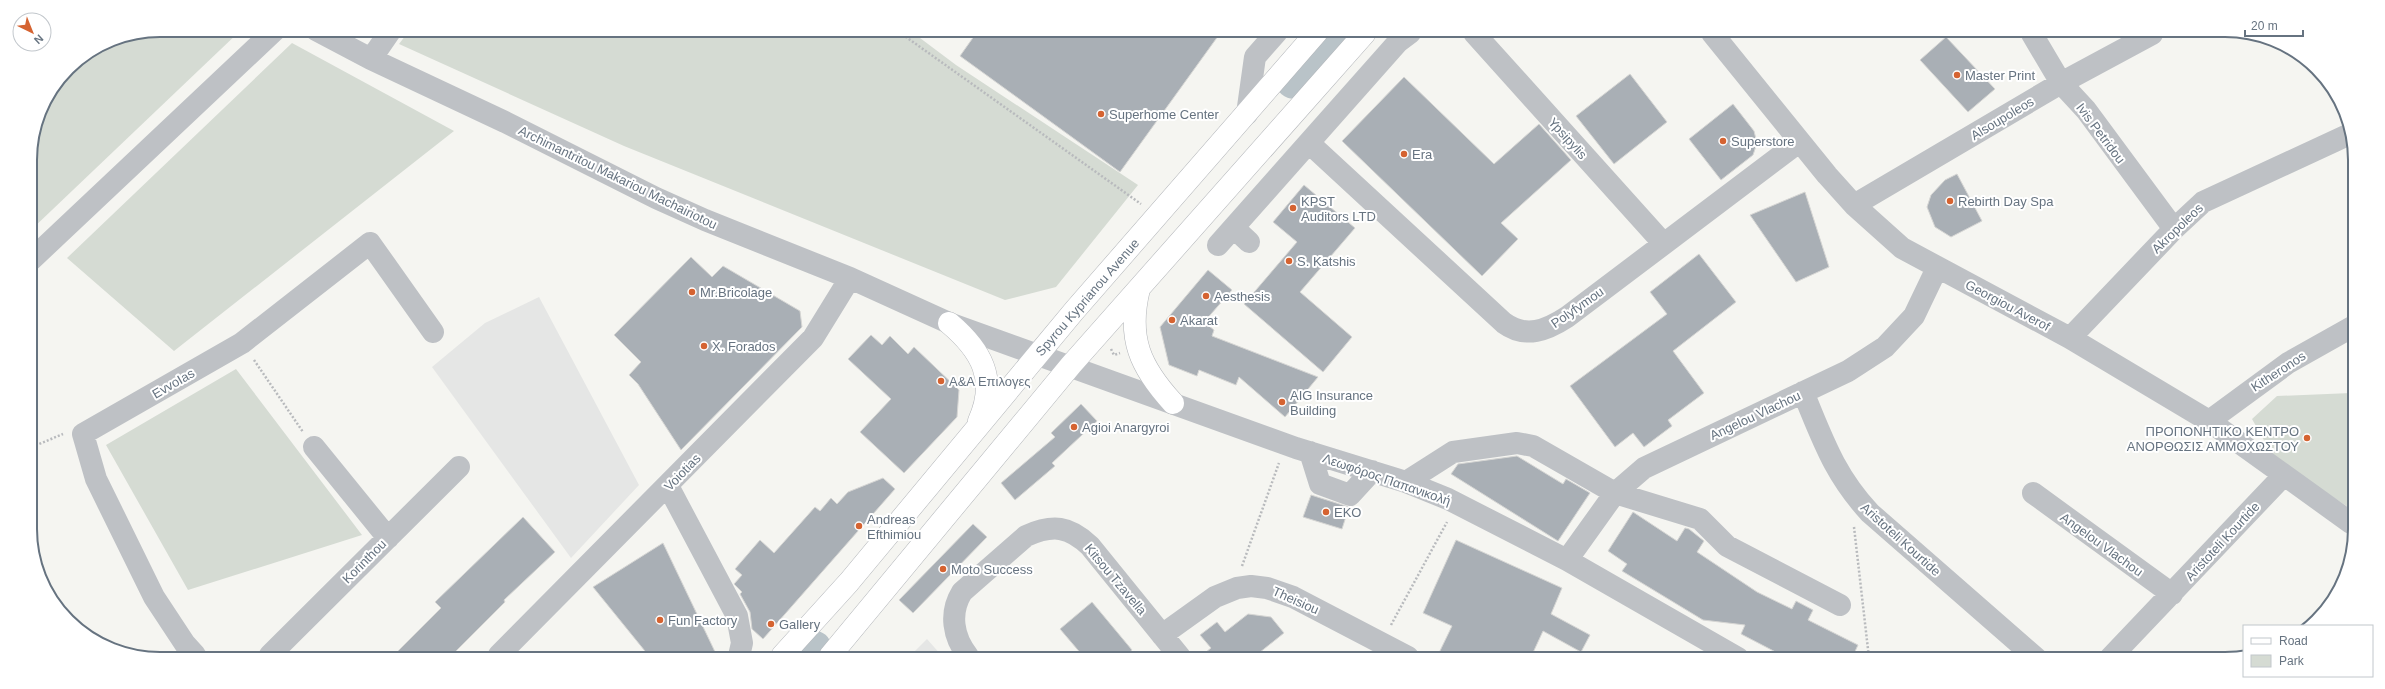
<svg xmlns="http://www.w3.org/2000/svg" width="2385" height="689" font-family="Arial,sans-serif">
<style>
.built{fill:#e5e6e5}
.green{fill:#d5dbd3}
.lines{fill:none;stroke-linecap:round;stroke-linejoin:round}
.river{stroke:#b9c3c8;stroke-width:35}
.building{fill:#a9afb5;stroke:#d6d6d4}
.major-casing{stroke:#b2b5b9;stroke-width:23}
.path{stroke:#b8babd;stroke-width:2.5;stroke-dasharray:2 2;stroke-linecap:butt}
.minor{stroke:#bec1c5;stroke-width:22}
.major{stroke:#fff;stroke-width:22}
.poi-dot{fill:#d56331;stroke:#fff;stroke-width:1.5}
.labels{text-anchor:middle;stroke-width:4;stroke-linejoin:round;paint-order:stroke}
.poi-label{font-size:13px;fill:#667380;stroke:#fff;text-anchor:start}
.street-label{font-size:13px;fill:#667380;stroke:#fff}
.rim{fill:none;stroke:#667380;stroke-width:2}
</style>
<rect width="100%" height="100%" fill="#f5f5f1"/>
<path class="built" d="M 539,297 L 639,485 L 571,558 L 432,367 L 485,323 Z
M 927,639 L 942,656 L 910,656 Z"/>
<path class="green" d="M 160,30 L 241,30 L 31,230 L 30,152 L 40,110 L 68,68 L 110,40 Z
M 409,31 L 912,32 L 956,65 L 1138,185 L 1056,287 L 1005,300 L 624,146 L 399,44 Z
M 292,43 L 454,131 L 174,351 L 67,258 Z
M 236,369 L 362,535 L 188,590 L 106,445 Z
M 2351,393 L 2351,509 L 2274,458 L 2252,419 L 2277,396 Z"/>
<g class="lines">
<path class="river" d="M 1293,81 L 1335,32
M 807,656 L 814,648"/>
</g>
<path class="building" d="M 977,32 L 1221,32 L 1120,172 L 960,56 Z
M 1946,37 L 1995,89 L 1968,112 L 1920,60 Z
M 1630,74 L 1667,122 L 1614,164 L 1576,116 Z
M 1404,77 L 1494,164 L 1539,124 L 1571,160 L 1501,223 L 1518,239 L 1482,276 L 1342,141 Z
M 1733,104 L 1754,131 L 1757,143 L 1753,155 L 1721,180 L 1689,139 Z
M 1957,174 L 1982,221 L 1951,237 L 1935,227 L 1927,207 L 1931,195 L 1945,180 Z
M 1304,185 L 1355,228 L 1300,292 L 1352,337 L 1323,372 L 1244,304 L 1297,242 L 1273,222 Z
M 1805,192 L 1829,267 L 1796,282 L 1750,215 Z
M 1699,254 L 1736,302 L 1673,351 L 1704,393 L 1668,420 L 1672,426 L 1644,447 L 1633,433 L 1615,447 L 1570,386 L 1667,314 L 1650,292 Z
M 691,257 L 712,277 L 723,266 L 800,311 L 802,327 L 681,450 L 638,384 L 629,375 L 641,362 L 614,335 Z
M 1208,270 L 1232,290 L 1204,322 L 1214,330 L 1212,336 L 1318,377 L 1285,417 L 1239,377 L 1236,385 L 1199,370 L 1197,376 L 1169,365 L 1160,327 Z
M 871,335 L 882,345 L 890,336 L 908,354 L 914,347 L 959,390 L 957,417 L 904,473 L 860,432 L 891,399 L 848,359 Z
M 1081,404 L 1097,421 L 1052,463 L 1055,466 L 1015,500 L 1001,483 L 1055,437 L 1051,433 Z
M 1517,456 L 1563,484 L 1566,479 L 1590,493 L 1558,541 L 1451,474 L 1458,464 Z
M 883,478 L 895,489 L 763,639 L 752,629 L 750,612 L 740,594 L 742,592 L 734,584 L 742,575 L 735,569 L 760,540 L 774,553 L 815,507 L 820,511 L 831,498 L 837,504 L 848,492 Z
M 1311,495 L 1349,507 L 1342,529 L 1303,517 Z
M 1633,512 L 1677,541 L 1685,528 L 1689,529 L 1704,541 L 1697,552 L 1757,592 L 1792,609 L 1796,601 L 1813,610 L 1808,620 L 1858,645 L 1852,658 L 1787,658 L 1741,634 L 1745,625 L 1703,620 L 1622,571 L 1627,564 L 1608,551 Z
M 523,517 L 555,552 L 504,600 L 505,602 L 452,655 L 394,655 L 441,608 L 435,602 Z
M 973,524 L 987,537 L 913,613 L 899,600 Z
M 1456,540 L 1562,588 L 1551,614 L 1590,635 L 1581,652 L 1543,631 L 1531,657 L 1437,657 L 1452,626 L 1423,613 Z
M 663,543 L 717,656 L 649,656 L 593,587 Z
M 1092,602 L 1132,650 L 1124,657 L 1083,656 L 1060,629 Z
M 1248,614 L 1271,617 L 1284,633 L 1254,657 L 1200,657 L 1211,648 L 1200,635 L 1217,622 L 1225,632 Z"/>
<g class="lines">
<defs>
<path id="major" d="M 1139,289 C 1127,338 1140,367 1173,403
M 949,323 C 981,350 998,379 979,421
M 782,656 L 849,582 L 1074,311 L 1317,32
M 830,656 L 1071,365 L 1365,33"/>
</defs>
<use href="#major" class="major-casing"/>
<path class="path" d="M 899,32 L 1141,204
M 1111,349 L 1114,355 L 1120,353
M 254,360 L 303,432
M 32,447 L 63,434
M 1854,527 L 1869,658
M 1242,566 L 1279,463
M 1391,625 L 1447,522"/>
<path class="minor" d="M 316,30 L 371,59 L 505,122 L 656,198 L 705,220 L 850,278 L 949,323 L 1296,448 L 1406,482 L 1448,499 L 1567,560 L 1738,658
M 1474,33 L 1663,243
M 1712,33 L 1827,175 L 1854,205 L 1902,248 L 2070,338 L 2209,421 L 2351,523
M 2032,34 L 2061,83 L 2086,110 L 2174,229
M 371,59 L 391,30
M 1247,114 L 1255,57 L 1277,32
M 1309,143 L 1504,323 C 1526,339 1547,330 1567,317 L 1799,142
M 1854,205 L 2061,83 L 2152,34
M 1234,228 L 1249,242
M 1218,245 L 1398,42 L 1410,33
M 31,260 L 275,30
M 2070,338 L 2174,229 L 2203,202 L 2352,133
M 1803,392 C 1823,440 1834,474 1870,513 L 2036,658
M 2209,421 L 2288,363 L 2352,327
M 314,447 L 388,538
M 1310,452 L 1320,484 L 1350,495 L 1372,471
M 1406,482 L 1453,452 L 1517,443 L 1533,446 L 1615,493 L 1700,519 L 1727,546 L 1840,605
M 668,486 L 737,616 L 742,643 L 739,656
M 2033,493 L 2172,594
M 1567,560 L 1615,493 L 1644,468 L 1848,371 L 1885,347 L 1914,316 L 1937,268
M 1162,635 L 1215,597 L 1237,588 L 1251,586 L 1267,588 L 1293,597 L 1408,657
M 195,655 L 185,644 L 154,597 L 96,479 L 83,434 L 242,343 L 370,243 L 433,332
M 270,655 L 459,467
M 499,655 L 813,338 L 850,278
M 968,656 C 953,637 949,613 962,592 L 1026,536 C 1053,524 1069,526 1090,546 L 1180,657
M 2110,658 L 2284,475"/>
<use href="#major" class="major"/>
</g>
<g class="poi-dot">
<circle cx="1957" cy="75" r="4"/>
<circle cx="1101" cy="114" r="4"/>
<circle cx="1723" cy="141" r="4"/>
<circle cx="1404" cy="154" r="4"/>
<circle cx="1950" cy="201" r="4"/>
<circle cx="1293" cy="208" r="4"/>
<circle cx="1289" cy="261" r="4"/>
<circle cx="692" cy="292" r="4"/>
<circle cx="1206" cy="296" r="4"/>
<circle cx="1172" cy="320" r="4"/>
<circle cx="704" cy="346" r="4"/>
<circle cx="941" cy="381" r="4"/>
<circle cx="1282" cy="402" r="4"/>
<circle cx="1074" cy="427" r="4"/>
<circle cx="2307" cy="438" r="4"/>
<circle cx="1326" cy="512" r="4"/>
<circle cx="859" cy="526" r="4"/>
<circle cx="943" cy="569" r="4"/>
<circle cx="660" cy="620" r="4"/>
<circle cx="771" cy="624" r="4"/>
</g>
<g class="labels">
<g class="poi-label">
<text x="1965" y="80">Master Print</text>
<text x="1109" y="119">Superhome Center</text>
<text x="1731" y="146">Superstore</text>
<text x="1412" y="159">Era</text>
<text x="1301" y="206">KPST<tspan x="1301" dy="15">Auditors LTD</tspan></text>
<text x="1958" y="206">Rebirth Day Spa</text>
<text x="1297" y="266">S. Katshis</text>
<text x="700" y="297">Mr.Bricolage</text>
<text x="1214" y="301">Aesthesis</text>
<text x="1180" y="325">Akarat</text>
<text x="712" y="351">X. Forados</text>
<text x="949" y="386">Α&amp;Α Επιλογες</text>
<text x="1290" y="400">AIG Insurance<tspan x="1290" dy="15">Building</tspan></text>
<text x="1082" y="432">Agioi Anargyroi</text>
<text x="2299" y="436" text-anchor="end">ΠΡΟΠΟΝΗΤΙΚΟ ΚΕΝΤΡΟ<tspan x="2299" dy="15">ΑΝΟΡΘΩΣΙΣ ΑΜΜΟΧΩΣΤΟΥ</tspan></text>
<text x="1334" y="517">EKO</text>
<text x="867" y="524">Andreas<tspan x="867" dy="15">Efthimiou</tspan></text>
<text x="951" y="574">Moto Success</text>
<text x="668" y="625">Fun Factory</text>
<text x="779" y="629">Gallery</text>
</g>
<g class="street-label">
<text transform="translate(2002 118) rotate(-31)" y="5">Alsoupoleos</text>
<text transform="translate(2101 133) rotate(53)" y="5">Ivis Petridou</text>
<text transform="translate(1568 138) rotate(48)" y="5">Ypsipylis</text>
<text transform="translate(618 177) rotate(26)" y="5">Archimantritou Makariou Machairiotou</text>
<text transform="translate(2177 228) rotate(-44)" y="5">Akropoleos</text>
<text transform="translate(1087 297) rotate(-49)" y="5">Spyrou Kyprianou Avenue</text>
<text transform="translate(2008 305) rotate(28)" y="5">Georgiou Averof</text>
<text transform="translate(1577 307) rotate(-35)" y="5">Polyfymou</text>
<text transform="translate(2278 371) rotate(-33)" y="5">Kitheronos</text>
<text transform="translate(173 383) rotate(-30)" y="5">EvvoIas</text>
<text transform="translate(1755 415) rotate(-25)" y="5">Angelou Vlachou</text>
<text transform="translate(682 472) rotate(-46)" y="5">Voiotias</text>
<text transform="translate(1387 479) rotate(19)" y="5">Λεωφόρος Παπανικολή</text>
<text transform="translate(1901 539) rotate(42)" y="5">Aristoteli Kourtide</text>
<text transform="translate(2222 541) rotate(-47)" y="5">Aristoteli Kourtide</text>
<text transform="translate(2102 544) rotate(36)" y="5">Angelou Vlachou</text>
<text transform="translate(364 561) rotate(-45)" y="5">Korinthou</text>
<text transform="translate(1116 579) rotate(50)" y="5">Kitsou Tzavella</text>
<text transform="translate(1296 600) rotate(24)" y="5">Theisiou</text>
</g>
</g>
<path d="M0 0H2385V689H0ZM160 37H2225A123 123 0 0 1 2348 160V529A123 123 0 0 1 2225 652H160A123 123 0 0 1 37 529V160A123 123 0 0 1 160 37Z" fill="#fff" fill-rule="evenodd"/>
<path class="rim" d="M160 37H2225A123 123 0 0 1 2348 160V529A123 123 0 0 1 2225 652H160A123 123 0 0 1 37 529V160A123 123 0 0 1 160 37Z"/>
<rect x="2243" y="625" width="130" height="52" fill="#ffffff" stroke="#c2c7cc"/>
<rect x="2251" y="638" width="20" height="6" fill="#ffffff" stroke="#c2c7cc"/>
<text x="2279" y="645" font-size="12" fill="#667380">Road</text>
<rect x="2251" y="655" width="20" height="12" fill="#d5dbd3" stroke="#c2c7cc"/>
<text x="2279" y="665" font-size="12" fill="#667380">Park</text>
<g transform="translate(32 32) rotate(137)"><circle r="19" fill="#ffffff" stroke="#c2c7cc"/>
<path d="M0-3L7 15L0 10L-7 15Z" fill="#d56331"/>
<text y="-6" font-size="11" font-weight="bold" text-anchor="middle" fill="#667380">N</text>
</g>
<path d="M2245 30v6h58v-6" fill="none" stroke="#667380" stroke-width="2"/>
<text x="2251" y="30" font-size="12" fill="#667380" stroke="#ffffff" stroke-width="3" paint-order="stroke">20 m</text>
</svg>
